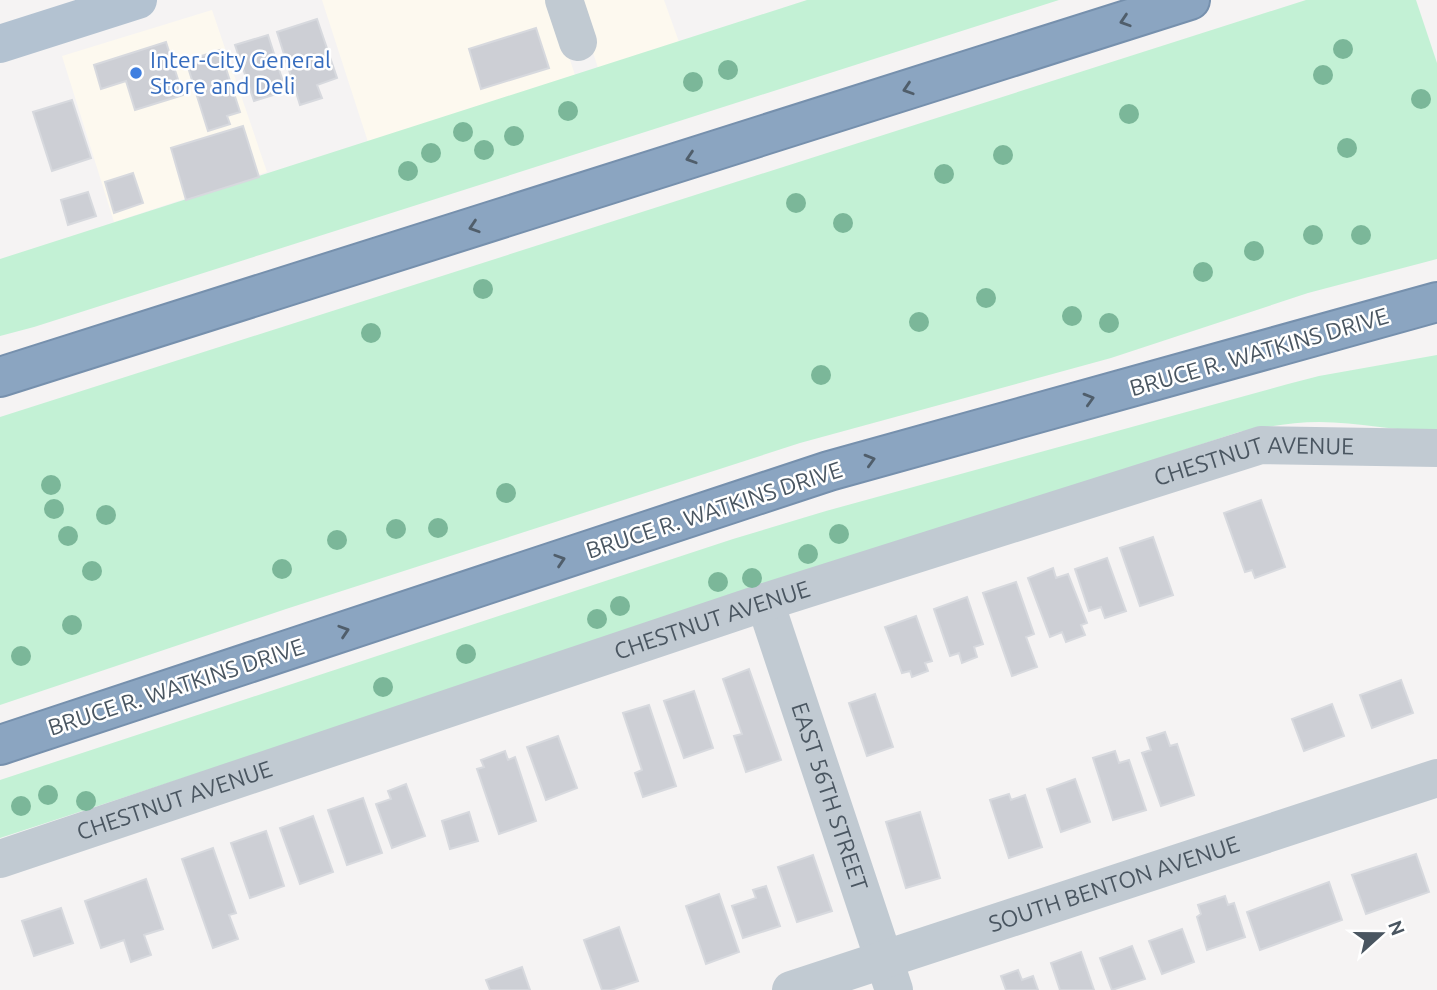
<svg xmlns="http://www.w3.org/2000/svg" width="1437" height="990" font-family="Ubuntu,sans-serif">
<style>
.commercial{fill:#fdf9ef}
.green{fill:#c3f1d5}
.building{fill:#cdcfd5;stroke:#d7d9de;stroke-width:2}
.lines{fill:none;stroke-linecap:round;stroke-linejoin:round}
.highway-casing{stroke:#7690ad;stroke-width:42}
.minor{stroke:#c1cad2;stroke-width:38}
.major{stroke:#b3c2d1;stroke-width:38}
.highway{stroke:#8ba5c1;stroke-width:38}
.tree{fill:#7bb799}
.oneway{stroke:#505e6b}
.shop-dot{fill:#3f7fe0;stroke:#fff;stroke-width:2.5}
.labels{text-anchor:middle;stroke-width:5;stroke-linejoin:round;paint-order:stroke}
.shop-label{font-size:23px;fill:#366cbe;stroke:#fff;text-anchor:start}
.street-label{font-size:23px;fill:#4a5661;stroke:#fff}
</style>
<rect width="100%" height="100%" fill="#f5f3f3"/>
<path class="commercial" d="M 322,0 L 550,0 L 575,75 L 368,142 Z
M 576,0 L 664,0 L 679,42 L 598,68 Z
M 212,10 L 267,172 L 114,222 L 62,56 Z"/>
<path class="green" d="M 807,0 L 1059,0 L 34,327 L 0,336 L 0,259 Z
M 1306,0 L 1416,0 L 1437,63 L 1437,259 L 1308,293 L 1111,358 L 800,443 L 286,609 L 0,705 L 0,417 Z
M 1437,355 L 1437,432 C 1397,431 1358,422 1319,422 C 1292,422 1265,427 1239,432 L 0,838 L 0,780 L 733,539 L 826,511 L 1288,384 L 1319,376 Z"/>
<path class="building" d="M 317,19 L 337,78 L 317,85 L 322,98 L 300,105 L 277,32 Z
M 536,28 L 549,68 L 481,89 L 469,49 Z
M 268,35 L 286,91 L 254,101 L 235,45 Z
M 166,42 L 183,95 L 135,110 L 126,81 L 101,89 L 94,65 Z
M 220,50 L 240,112 L 227,116 L 230,124 L 208,131 L 186,61 Z
M 72,100 L 91,158 L 52,171 L 33,112 Z
M 243,126 L 259,177 L 186,200 L 171,148 Z
M 133,173 L 143,203 L 114,213 L 105,182 Z
M 88,192 L 96,216 L 68,225 L 61,200 Z
M 1261,500 L 1285,567 L 1255,578 L 1252,570 L 1245,572 L 1224,513 Z
M 1153,537 L 1173,595 L 1140,606 L 1120,548 Z
M 1107,558 L 1126,611 L 1105,618 L 1101,607 L 1089,611 L 1075,569 Z
M 1053,568 L 1056,578 L 1068,574 L 1087,623 L 1081,625 L 1085,635 L 1066,642 L 1062,632 L 1050,637 L 1028,578 Z
M 1016,582 L 1034,634 L 1026,637 L 1037,667 L 1012,676 L 983,593 Z
M 967,597 L 983,644 L 974,647 L 977,657 L 962,663 L 959,653 L 950,656 L 934,609 Z
M 916,616 L 932,661 L 925,663 L 928,671 L 912,677 L 910,671 L 902,673 L 885,627 Z
M 749,669 L 781,760 L 746,772 L 734,736 L 742,734 L 723,679 Z
M 1401,680 L 1413,713 L 1372,728 L 1360,695 Z
M 694,691 L 713,748 L 684,758 L 664,701 Z
M 875,694 L 893,747 L 867,756 L 849,703 Z
M 1332,704 L 1344,736 L 1304,751 L 1292,719 Z
M 649,705 L 676,786 L 643,797 L 635,773 L 642,770 L 623,713 Z
M 1165,732 L 1170,746 L 1177,744 L 1194,795 L 1161,806 L 1142,753 L 1151,750 L 1147,738 Z
M 558,736 L 577,788 L 546,800 L 527,747 Z
M 505,751 L 508,760 L 515,757 L 536,821 L 499,834 L 477,769 L 484,767 L 481,760 Z
M 1115,751 L 1119,763 L 1129,760 L 1146,810 L 1113,820 L 1093,758 Z
M 1075,779 L 1090,822 L 1061,832 L 1047,789 Z
M 406,784 L 425,836 L 392,848 L 376,804 L 391,799 L 388,791 Z
M 1009,794 L 1011,800 L 1025,795 L 1042,847 L 1009,858 L 990,800 Z
M 363,798 L 382,853 L 347,865 L 328,810 Z
M 469,812 L 478,841 L 450,849 L 442,821 Z
M 920,812 L 940,878 L 906,888 L 886,822 Z
M 313,816 L 333,872 L 300,884 L 280,828 Z
M 266,831 L 284,886 L 250,898 L 231,843 Z
M 213,848 L 236,913 L 229,915 L 238,939 L 213,948 L 182,859 Z
M 1416,854 L 1429,892 L 1366,914 L 1352,875 Z
M 813,855 L 832,911 L 797,922 L 778,867 Z
M 146,879 L 163,929 L 144,935 L 151,955 L 131,962 L 124,940 L 101,948 L 85,901 Z
M 1329,882 L 1342,920 L 1260,950 L 1247,912 Z
M 766,886 L 780,926 L 743,938 L 732,906 L 756,898 L 753,890 Z
M 719,894 L 739,952 L 706,964 L 686,906 Z
M 1225,896 L 1228,905 L 1234,903 L 1245,937 L 1207,950 L 1197,917 L 1201,914 L 1198,905 Z
M 61,908 L 73,943 L 34,956 L 22,921 Z
M 619,927 L 638,981 L 611,990 L 602,990 L 584,940 Z
M 1182,929 L 1194,962 L 1162,974 L 1149,941 Z
M 1132,946 L 1145,979 L 1112,990 L 1100,958 Z
M 1081,952 L 1094,990 L 1060,990 L 1051,963 Z
M 522,967 L 530,990 L 490,990 L 486,980 Z
M 1018,970 L 1022,980 L 1033,976 L 1038,990 L 1006,990 L 1001,976 Z"/>
<g class="lines">
<defs>
<path id="highway" d="M 0,377 L 1190,0
M 0,745 L 829,471 L 1437,302"/>
</defs>
<use href="#highway" class="highway-casing"/>
<g class="minor">
<path d="M 564,0 L 578,42"/>
<path id="s1" d="M 765,602 L 894,990"/>
<path id="s2" d="M 0,859 L 765,602 L 1261,445 L 1437,448"/>
<path id="s3" d="M 791,990 L 1437,778"/>
</g>
<path class="major" d="M 0,44 L 138,0"/>
<use href="#highway" class="highway"/>
</g>
<g class="tree">
<circle cx="1343" cy="49" r="10"/>
<circle cx="728" cy="70" r="10"/>
<circle cx="1323" cy="75" r="10"/>
<circle cx="693" cy="82" r="10"/>
<circle cx="1421" cy="99" r="10"/>
<circle cx="568" cy="111" r="10"/>
<circle cx="1129" cy="114" r="10"/>
<circle cx="463" cy="132" r="10"/>
<circle cx="514" cy="136" r="10"/>
<circle cx="1347" cy="148" r="10"/>
<circle cx="484" cy="150" r="10"/>
<circle cx="431" cy="153" r="10"/>
<circle cx="1003" cy="155" r="10"/>
<circle cx="408" cy="171" r="10"/>
<circle cx="944" cy="174" r="10"/>
<circle cx="796" cy="203" r="10"/>
<circle cx="843" cy="223" r="10"/>
<circle cx="1313" cy="235" r="10"/>
<circle cx="1361" cy="235" r="10"/>
<circle cx="1254" cy="251" r="10"/>
<circle cx="1203" cy="272" r="10"/>
<circle cx="483" cy="289" r="10"/>
<circle cx="986" cy="298" r="10"/>
<circle cx="1072" cy="316" r="10"/>
<circle cx="919" cy="322" r="10"/>
<circle cx="1109" cy="323" r="10"/>
<circle cx="371" cy="333" r="10"/>
<circle cx="821" cy="375" r="10"/>
<circle cx="51" cy="485" r="10"/>
<circle cx="506" cy="493" r="10"/>
<circle cx="54" cy="509" r="10"/>
<circle cx="106" cy="515" r="10"/>
<circle cx="438" cy="528" r="10"/>
<circle cx="396" cy="529" r="10"/>
<circle cx="839" cy="534" r="10"/>
<circle cx="68" cy="536" r="10"/>
<circle cx="337" cy="540" r="10"/>
<circle cx="808" cy="554" r="10"/>
<circle cx="282" cy="569" r="10"/>
<circle cx="92" cy="571" r="10"/>
<circle cx="752" cy="578" r="10"/>
<circle cx="718" cy="582" r="10"/>
<circle cx="620" cy="606" r="10"/>
<circle cx="597" cy="619" r="10"/>
<circle cx="72" cy="625" r="10"/>
<circle cx="466" cy="654" r="10"/>
<circle cx="21" cy="656" r="10"/>
<circle cx="383" cy="687" r="10"/>
<circle cx="48" cy="795" r="10"/>
<circle cx="86" cy="801" r="10"/>
<circle cx="21" cy="806" r="10"/>
</g>
<defs><path id="oneway-chevron" d="M-2-3.5L2.5 0L-2 3.5" fill="none" stroke-width="1.6" stroke-linecap="round" stroke-linejoin="round" transform="scale(1.75)"/></defs>
<g class="oneway">
<use href="#oneway-chevron" transform="translate(1125 21) rotate(162)"/>
<use href="#oneway-chevron" transform="translate(908 89) rotate(162)"/>
<use href="#oneway-chevron" transform="translate(691 158) rotate(162)"/>
<use href="#oneway-chevron" transform="translate(474 227) rotate(162)"/>
<use href="#oneway-chevron" transform="translate(1089 399) rotate(-16)"/>
<use href="#oneway-chevron" transform="translate(870 460) rotate(-16)"/>
<use href="#oneway-chevron" transform="translate(560 560) rotate(-18)"/>
<use href="#oneway-chevron" transform="translate(344 631) rotate(-18)"/>
</g>
<circle class="shop-dot" cx="136" cy="73" r="7"/>
<g class="labels">
<g class="shop-label">
<text x="150" y="68">Inter-City General<tspan x="150" dy="26">Store and Deli</tspan></text>
</g>
<g class="street-label">
<text transform="translate(1259 352) rotate(-16)" y="8">BRUCE R. WATKINS DRIVE</text>
<text dy="8" stroke="none"><textPath href="#s2" startOffset="1318">CHESTNUT AVENUE</textPath></text>
<text transform="translate(714 510) rotate(-18)" y="8">BRUCE R. WATKINS DRIVE</text>
<text dy="8" stroke="none"><textPath href="#s2" startOffset="751">CHESTNUT AVENUE</textPath></text>
<text transform="translate(176 687) rotate(-18)" y="8">BRUCE R. WATKINS DRIVE</text>
<text dy="8" stroke="none"><textPath href="#s1" startOffset="205">EAST 56TH STREET</textPath></text>
<text dy="8" stroke="none"><textPath href="#s2" startOffset="184">CHESTNUT AVENUE</textPath></text>
<text dy="8" stroke="none"><textPath href="#s3" startOffset="340">SOUTH BENTON AVENUE</textPath></text>
</g>
</g>
<g transform="translate(1381 934) rotate(69)" stroke="#ffffff" stroke-width="5" paint-order="stroke">
<path d="M0-5L12 26L0 18L-12 26Z" fill="#4a5661"/>
<text y="-10" font-size="19" font-weight="bold" text-anchor="middle" fill="#4a5661">N</text>
</g>
</svg>
